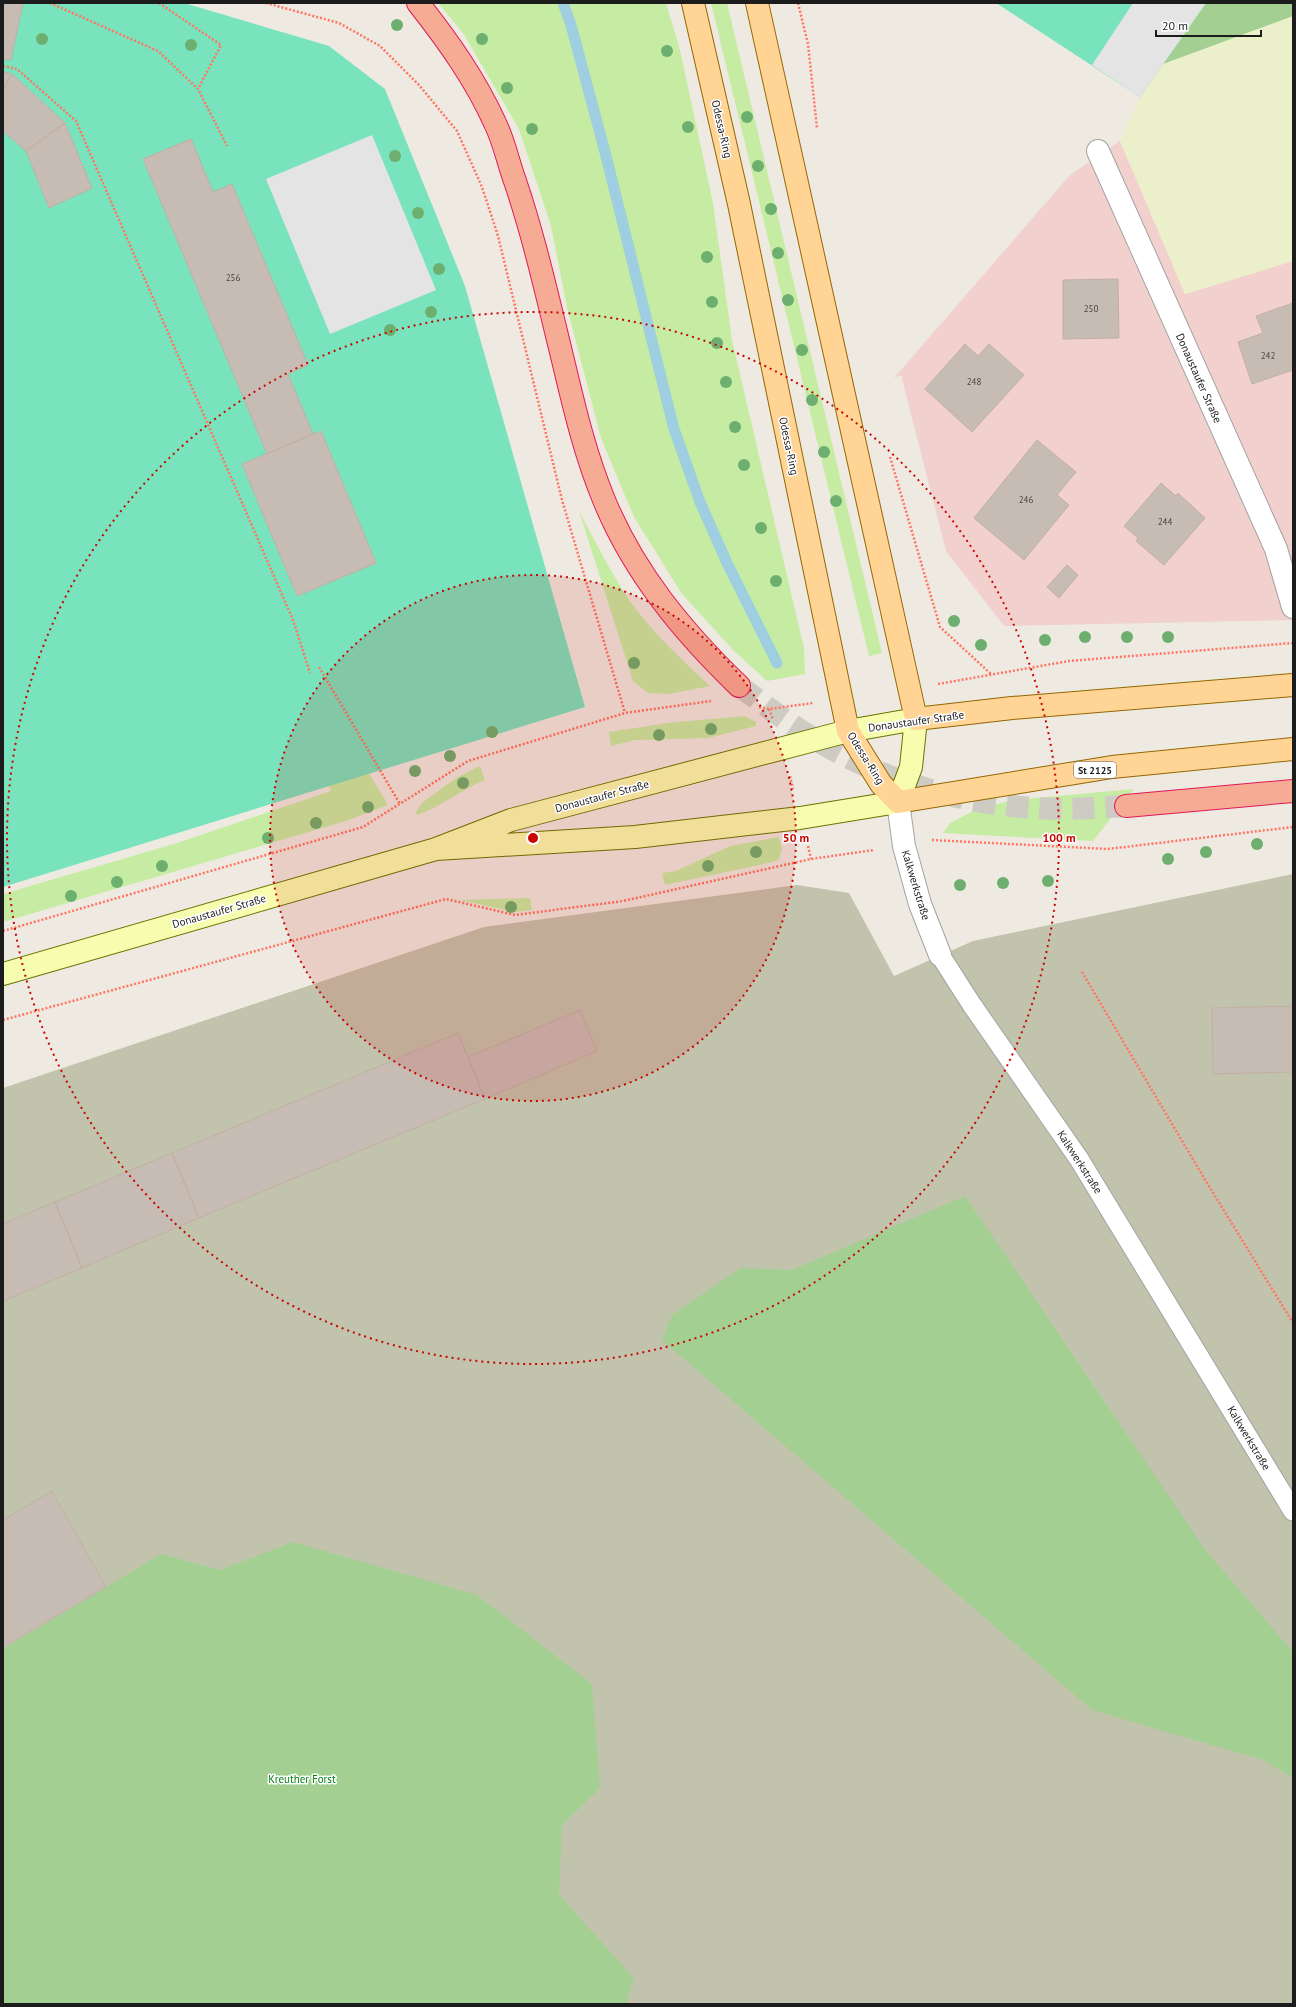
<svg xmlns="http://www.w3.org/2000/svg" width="1296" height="2007" font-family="'PT Sans',sans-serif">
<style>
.commercial{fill:#f1d0ce}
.construction{fill:#c2c3ac}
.farmland{fill:#ebefca}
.grass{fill:#c5eca2}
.forest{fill:#a3d092}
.pitch{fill:#79e3bd}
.parking{fill:#e4e4e4}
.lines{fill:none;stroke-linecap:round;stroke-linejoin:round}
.stream{stroke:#9ecedf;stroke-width:11}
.building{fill:#c6bcb4;stroke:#c1b0a2}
.trunk-tunnel{stroke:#cecbc3;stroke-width:22;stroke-dasharray:22 11;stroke-linecap:butt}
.service-casing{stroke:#a3a3a3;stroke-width:21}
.minor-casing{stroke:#a3a3a3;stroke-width:24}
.secondary-casing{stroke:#667600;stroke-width:24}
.primary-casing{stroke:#946700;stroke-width:24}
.trunk-casing{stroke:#e11958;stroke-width:24}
.path{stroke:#ff7561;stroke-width:2.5;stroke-dasharray:2 2;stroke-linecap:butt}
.service{stroke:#fff;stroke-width:19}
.minor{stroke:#fff;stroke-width:22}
.secondary{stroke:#f7fdaf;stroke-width:22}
.primary{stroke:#ffd495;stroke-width:22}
.trunk{stroke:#f5ab94;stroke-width:22}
.tree{fill:#6daf6f}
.ring{fill:none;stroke:#c80600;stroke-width:2;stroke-dasharray:2 4}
.labels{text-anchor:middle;stroke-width:3;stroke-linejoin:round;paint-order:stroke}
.number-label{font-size:9px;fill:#464442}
.shield{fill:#fff;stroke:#606060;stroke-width:1}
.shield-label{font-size:10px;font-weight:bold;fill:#1c1c1c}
.street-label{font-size:11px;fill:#1c1c1c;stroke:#fff}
.park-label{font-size:11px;fill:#047f12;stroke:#fff}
.centre{fill:#c80600;stroke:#fff;stroke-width:2}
.ring-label{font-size:12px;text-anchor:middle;font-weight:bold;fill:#c80600;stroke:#fff;stroke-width:3;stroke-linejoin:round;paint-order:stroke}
</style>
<rect width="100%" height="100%" fill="#eeeae1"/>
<path class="commercial" d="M 1120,141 L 1185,294 L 1293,261 L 1293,620 L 1004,626 L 946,551 L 901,375 L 894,378 L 1070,175 Z"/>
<path class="construction" d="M 1293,874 L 1293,2004 L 3,2004 L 3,1088 L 484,927 L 797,885 L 849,893 L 894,976 L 973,941 Z"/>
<path class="farmland" d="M 1293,16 L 1293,261 L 1185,294 L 1120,141 L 1140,97 L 1163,64 Z"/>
<path class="grass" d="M 438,3 L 666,3 L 680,50 L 713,203 L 732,340 L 804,648 L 805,674 L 767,681 L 734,651 L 682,594 L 634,517 L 601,438 L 567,307 L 551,226 L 519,129 L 463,33 Z
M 711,3 L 727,3 L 882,653 L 869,656 Z
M 579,511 C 596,543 612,575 632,604 C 655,635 682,660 710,686 L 669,694 L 648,693 L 633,681 Z
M 331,710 L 388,805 L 346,821 L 3,922 L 3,894 L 177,843 L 331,791 L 309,733 Z
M 744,716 L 756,722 L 756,726 L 708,738 L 635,740 L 611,746 L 609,732 L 668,723 Z
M 480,766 L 485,780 C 461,790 441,807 417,815 L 416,812 L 422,803 L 456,778 Z
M 1134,789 L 1093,841 L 943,833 L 950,823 L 977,809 L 1013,800 Z
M 779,837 L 782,849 L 779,859 L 773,862 L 665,885 L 662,873 L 676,871 L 730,846 Z
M 530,898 L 532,910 L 515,912 L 460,900 Z"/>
<path class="forest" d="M 1206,3 L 1293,3 L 1293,16 L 1163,64 Z
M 965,1196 L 1206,1551 L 1293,1652 L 1293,1778 L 1263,1760 L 1092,1710 L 662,1340 L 672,1315 L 741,1268 L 792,1270 Z
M 293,1542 L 477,1595 L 592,1684 L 600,1788 L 562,1825 L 559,1895 L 634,1978 L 626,2004 L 3,2004 L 3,1649 L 161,1554 L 220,1570 Z"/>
<path class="pitch" d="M 3,3 L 184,3 L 329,46 L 385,89 L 465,286 L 585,707 L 3,887 Z
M 996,3 L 1206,3 L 1140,97 Z"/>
<path class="parking" d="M 1133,3 L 1206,3 L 1140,97 L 1092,65 Z
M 372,135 L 436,290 L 330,334 L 266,179 Z"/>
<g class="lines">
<path class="stream" d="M 563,3 L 571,25 L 605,152 L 674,429 L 700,502 L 727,563 L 777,663"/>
</g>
<path class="building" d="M 3,3 L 23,3 L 11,60 L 3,59 Z
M 3,72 L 12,74 L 3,89 Z
M 12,74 L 65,123 L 26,151 L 3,131 L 3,89 Z
M 65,123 L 92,188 L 49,208 L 26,151 Z
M 191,139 L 213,192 L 232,184 L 308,365 L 288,374 L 313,434 L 267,454 L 143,159 Z
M 1118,279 L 1119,338 L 1063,339 L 1063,280 Z
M 1293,303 L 1293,370 L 1252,384 L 1238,342 L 1263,333 L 1256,316 Z
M 965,344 L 978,356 L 989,344 L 1024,375 L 972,432 L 925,389 Z
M 321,431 L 376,563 L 297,596 L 242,464 Z
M 1037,440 L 1076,472 L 1057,495 L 1069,505 L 1024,560 L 974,518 Z
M 1161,483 L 1176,496 L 1178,493 L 1205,518 L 1164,565 L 1136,541 L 1138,538 L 1124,526 Z
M 1067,565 L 1078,575 L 1059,598 L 1047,587 Z
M 1293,1006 L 1293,1072 L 1213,1074 L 1212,1008 Z
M 580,1010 L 597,1051 L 485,1099 L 468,1057 Z
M 458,1033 L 485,1099 L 199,1218 L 172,1153 Z
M 172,1153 L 199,1218 L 82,1268 L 55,1202 Z
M 55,1202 L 82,1268 L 3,1301 L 3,1224 Z
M 52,1491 L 106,1587 L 3,1647 L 3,1520 Z"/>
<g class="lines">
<path class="trunk-tunnel" d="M 739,686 C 764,704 789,724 816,740 C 881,779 959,804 1035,808 C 1065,810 1096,808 1126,806"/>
<defs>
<path id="service" d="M 940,955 L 972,1005 L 1079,1159 L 1293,1511"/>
<path id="minor" d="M 1098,151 L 1276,549 L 1293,607
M 898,802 L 904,846 L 920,904 L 940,955"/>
<path id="secondary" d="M 3,974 L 436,849 L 511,820 L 848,731 L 916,719 L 911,767 L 898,802 L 800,818 L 635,837 L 436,849"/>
<path id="primary" d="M 693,3 L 739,204 L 848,731 L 881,784 L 898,802 L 1112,767 L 1293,749
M 757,3 L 916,719 L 1012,708 L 1293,685"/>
<path id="trunk" d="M 418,3 C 448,41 475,79 495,123 C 504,141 508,162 515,181 C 534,237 547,295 561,352 C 573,402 584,452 604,500 C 634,573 683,632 739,686
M 1126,806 L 1293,791"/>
</defs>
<use href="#service" class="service-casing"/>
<use href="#minor" class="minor-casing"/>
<use href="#secondary" class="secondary-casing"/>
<use href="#primary" class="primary-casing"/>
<use href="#trunk" class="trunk-casing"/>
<path class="path" d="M 50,3 L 158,51 L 198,89 L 227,146
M 159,3 L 221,45 L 198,89
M 266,3 L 339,23 L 380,46 L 419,85 L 457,131 L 482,187 L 498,236 L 562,500 L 625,713
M 798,3 L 808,44 L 817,128
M 3,66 L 17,69 L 76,121 L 293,620 L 310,673
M 890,457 L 940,627 L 991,674
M 319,667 L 400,804
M 938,684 L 1069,661 L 1293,643
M 759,707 L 769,709 L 813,703
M 769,709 L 773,720
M 790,776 L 793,789
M 932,840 L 1108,849 L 1293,827
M 808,846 L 811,859
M 3,931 L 363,827 L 468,761 L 625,713 L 711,701
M 1082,972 L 1207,1183 L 1293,1323
M 3,1020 L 446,899 L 515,915 L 623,901 L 811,859 L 874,850"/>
<use href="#service" class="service"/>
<use href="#minor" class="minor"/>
<use href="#secondary" class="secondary"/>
<use href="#primary" class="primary"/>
<use href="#trunk" class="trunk"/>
</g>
<g class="tree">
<circle cx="397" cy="25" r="6"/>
<circle cx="42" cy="39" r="6"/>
<circle cx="482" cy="39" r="6"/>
<circle cx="191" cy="45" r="6"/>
<circle cx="667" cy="51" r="6"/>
<circle cx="507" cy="88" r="6"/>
<circle cx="747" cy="117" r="6"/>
<circle cx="688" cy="127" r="6"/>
<circle cx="532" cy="129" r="6"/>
<circle cx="395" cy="156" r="6"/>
<circle cx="758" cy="166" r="6"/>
<circle cx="771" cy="209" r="6"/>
<circle cx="418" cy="213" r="6"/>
<circle cx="778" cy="253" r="6"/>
<circle cx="707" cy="257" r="6"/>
<circle cx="439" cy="269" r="6"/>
<circle cx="788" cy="300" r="6"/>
<circle cx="712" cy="302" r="6"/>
<circle cx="431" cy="312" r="6"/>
<circle cx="390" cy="330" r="6"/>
<circle cx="717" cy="343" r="6"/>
<circle cx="802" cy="350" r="6"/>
<circle cx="726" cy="382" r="6"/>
<circle cx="812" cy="400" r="6"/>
<circle cx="735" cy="427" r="6"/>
<circle cx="824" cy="452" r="6"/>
<circle cx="744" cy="465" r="6"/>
<circle cx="836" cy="501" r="6"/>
<circle cx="761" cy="528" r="6"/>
<circle cx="776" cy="581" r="6"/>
<circle cx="954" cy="621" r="6"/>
<circle cx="1085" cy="637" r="6"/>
<circle cx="1127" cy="637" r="6"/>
<circle cx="1168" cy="637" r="6"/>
<circle cx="1045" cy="640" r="6"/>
<circle cx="981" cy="645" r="6"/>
<circle cx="634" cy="663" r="6"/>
<circle cx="711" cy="729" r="6"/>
<circle cx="492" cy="732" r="6"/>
<circle cx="659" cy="735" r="6"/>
<circle cx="450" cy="756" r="6"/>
<circle cx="415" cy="771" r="6"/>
<circle cx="463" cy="783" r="6"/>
<circle cx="368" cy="807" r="6"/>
<circle cx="316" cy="823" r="6"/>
<circle cx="268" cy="838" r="6"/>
<circle cx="1257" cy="844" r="6"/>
<circle cx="756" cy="852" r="6"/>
<circle cx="1206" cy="852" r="6"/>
<circle cx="1168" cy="859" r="6"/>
<circle cx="162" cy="866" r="6"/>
<circle cx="708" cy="866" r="6"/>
<circle cx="1048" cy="881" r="6"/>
<circle cx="117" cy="882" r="6"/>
<circle cx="1003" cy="883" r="6"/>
<circle cx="960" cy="885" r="6"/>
<circle cx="71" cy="896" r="6"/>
<circle cx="511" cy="907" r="6"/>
</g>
<circle cx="533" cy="838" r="263" fill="#c80600" fill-opacity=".12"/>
<g class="ring">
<circle cx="533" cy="838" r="263"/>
<circle cx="533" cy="838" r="526"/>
</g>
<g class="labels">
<g class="number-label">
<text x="233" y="281">256</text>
<text x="1091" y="312">250</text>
<text x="1268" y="359">242</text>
<text x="974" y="385">248</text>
<text x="1026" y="503">246</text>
<text x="1165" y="525">244</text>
</g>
<rect class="shield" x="1074" y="762" width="42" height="16" rx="3"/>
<g class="shield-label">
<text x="1095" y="774">St 2125</text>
</g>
<g class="street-label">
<text transform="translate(722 129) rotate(77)" y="4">Odessa-Ring</text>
<text transform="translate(1199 378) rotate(66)" y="4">Donaustaufer Straße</text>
<text transform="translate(789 446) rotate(78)" y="4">Odessa-Ring</text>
<text transform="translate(916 721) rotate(-8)" y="4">Donaustaufer Straße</text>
<text transform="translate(866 758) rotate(58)" y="4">Odessa-Ring</text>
<text transform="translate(602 796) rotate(-15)" y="4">Donaustaufer Straße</text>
<text transform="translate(916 885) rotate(73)" y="4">Kalkwerkstraße</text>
<text transform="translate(219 911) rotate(-16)" y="4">Donaustaufer Straße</text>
<text transform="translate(1080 1162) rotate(57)" y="4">Kalkwerkstraße</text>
<text transform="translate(1249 1438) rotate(59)" y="4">Kalkwerkstraße</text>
</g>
<g class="park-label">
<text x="302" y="1783">Kreuther Forst</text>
</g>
</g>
<circle cx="533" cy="838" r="6" class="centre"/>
<g class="ring-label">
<text x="796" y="842">50 m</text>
<text x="1059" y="842">100 m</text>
</g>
<rect width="1296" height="2007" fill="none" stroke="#1c1c1c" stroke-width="8"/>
<path d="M1156 30v6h105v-6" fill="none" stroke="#1c1c1c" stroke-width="2"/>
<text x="1162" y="30" font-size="12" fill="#1c1c1c" stroke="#ffffff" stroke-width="3" paint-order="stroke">20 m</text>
</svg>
